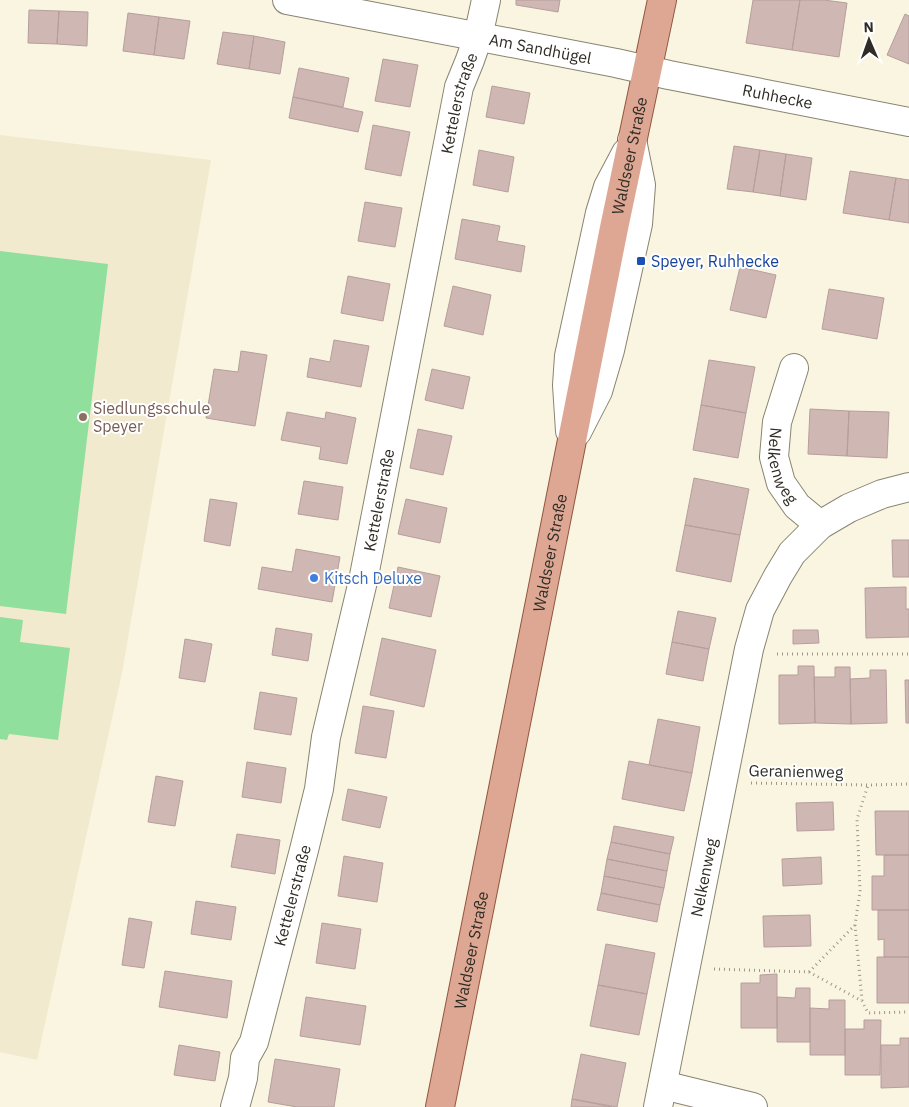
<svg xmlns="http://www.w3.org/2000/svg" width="909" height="1107" font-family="'IBM Plex Sans',sans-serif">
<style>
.built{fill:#f1eace}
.green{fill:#91df9c}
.building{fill:#cfb7b4;stroke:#b69e9c}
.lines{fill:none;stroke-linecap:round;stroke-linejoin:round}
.minor-casing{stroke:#888471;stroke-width:30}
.major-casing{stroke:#91563f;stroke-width:30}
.path{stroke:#9b9889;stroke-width:3;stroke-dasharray:1 4;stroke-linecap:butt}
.minor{stroke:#fff;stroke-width:28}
.major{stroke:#dda794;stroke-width:28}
.transit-dot{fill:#1a4fb4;stroke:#fff;stroke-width:2}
.education-dot{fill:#8d6e63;stroke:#fff;stroke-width:2}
.shop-dot{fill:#3f7fe0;stroke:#fff;stroke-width:2}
.labels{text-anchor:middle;stroke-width:4;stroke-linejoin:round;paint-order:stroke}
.street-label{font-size:16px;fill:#2e2c24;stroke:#fff}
.transit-label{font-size:16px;fill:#164399;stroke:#fff;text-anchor:start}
.education-label{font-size:16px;fill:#785e54;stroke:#fff;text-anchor:start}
.shop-label{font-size:16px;fill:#366cbe;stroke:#fff;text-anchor:start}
</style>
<rect width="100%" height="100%" fill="#faf5e0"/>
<path class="built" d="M 0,135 L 211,160 L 122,673 L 37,1060 L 0,1052 Z"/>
<path class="green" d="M 0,251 L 108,264 L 66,614 L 0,606 Z
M 0,617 L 23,620 L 20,642 L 70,648 L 58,740 L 9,734 L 7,740 L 0,739 Z"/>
<path class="building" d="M 516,0 L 560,0 L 558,12 L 516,5 Z
M 753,0 L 800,0 L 792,50 L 746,43 Z
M 800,0 L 824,0 L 847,3 L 839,57 L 792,50 Z
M 29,10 L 59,11 L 57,44 L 28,43 Z
M 59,11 L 88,12 L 87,46 L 57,44 Z
M 128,13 L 159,17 L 154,55 L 123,51 Z
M 905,14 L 909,16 L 909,64 L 887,55 Z
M 159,17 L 190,21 L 184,59 L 154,55 Z
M 223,32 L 254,36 L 249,69 L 217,64 Z
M 254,36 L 285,42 L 280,74 L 249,69 Z
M 383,59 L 418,65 L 410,107 L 375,101 Z
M 299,68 L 349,78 L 343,107 L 293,97 Z
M 492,86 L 530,93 L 524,124 L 486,117 Z
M 293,97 L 363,112 L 358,132 L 289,118 Z
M 373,125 L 410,132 L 401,176 L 365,169 Z
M 734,146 L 760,150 L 753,192 L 727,189 Z
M 479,150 L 514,157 L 508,192 L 473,185 Z
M 760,150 L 786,154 L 780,196 L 753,192 Z
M 786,154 L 812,158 L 806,200 L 780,196 Z
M 850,171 L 896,178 L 889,220 L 843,213 Z
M 896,178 L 909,180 L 909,223 L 889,220 Z
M 365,202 L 402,208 L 395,247 L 358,241 Z
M 462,219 L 500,226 L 497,241 L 525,246 L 521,272 L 455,259 Z
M 740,267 L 776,275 L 766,318 L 730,310 Z
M 348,276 L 390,284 L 383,321 L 341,313 Z
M 453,286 L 491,295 L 483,335 L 444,326 Z
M 829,289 L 884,298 L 877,339 L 822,329 Z
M 334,340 L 369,346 L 361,387 L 307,377 L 310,358 L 330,362 Z
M 241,351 L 267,355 L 255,426 L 206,418 L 214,369 L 238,372 Z
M 709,360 L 755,367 L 746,413 L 701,405 Z
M 432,369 L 470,377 L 463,409 L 425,400 Z
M 701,405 L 746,413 L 738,458 L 693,450 Z
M 810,409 L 849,411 L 847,456 L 808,454 Z
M 849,411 L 889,412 L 887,458 L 847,456 Z
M 287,412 L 325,419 L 326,412 L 356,418 L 347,464 L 319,459 L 321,447 L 281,440 Z
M 418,429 L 452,436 L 443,475 L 410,468 Z
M 694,478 L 749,489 L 740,535 L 685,525 Z
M 304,481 L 343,487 L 338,520 L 298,514 Z
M 210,499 L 237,503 L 230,546 L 204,541 Z
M 406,499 L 447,508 L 440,543 L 398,534 Z
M 685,525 L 740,535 L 731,582 L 676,571 Z
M 892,540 L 909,540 L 909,577 L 893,577 Z
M 296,549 L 340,557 L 332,602 L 258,589 L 262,567 L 292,572 Z
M 398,567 L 440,576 L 431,617 L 389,608 Z
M 906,587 L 906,609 L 909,609 L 909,637 L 866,638 L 865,588 Z
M 678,611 L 716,618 L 709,649 L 672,642 Z
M 276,628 L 312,634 L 308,661 L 272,655 Z
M 793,630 L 818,630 L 819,643 L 793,644 Z
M 382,638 L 436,650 L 424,707 L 370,695 Z
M 185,639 L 212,644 L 205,682 L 179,678 Z
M 672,642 L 709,649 L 703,681 L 666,674 Z
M 798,666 L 814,666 L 815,723 L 779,724 L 779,675 L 798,675 Z
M 835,667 L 850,667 L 851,724 L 815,723 L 814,677 L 835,677 Z
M 870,670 L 886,670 L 887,723 L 851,724 L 850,679 L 870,678 Z
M 905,680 L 909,680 L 909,723 L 906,723 Z
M 260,692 L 297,698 L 291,735 L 254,729 Z
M 363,706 L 394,711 L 386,758 L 355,753 Z
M 658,719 L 700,727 L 692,773 L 649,765 Z
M 629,761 L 692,773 L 684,811 L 622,799 Z
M 247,762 L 286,768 L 281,803 L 242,797 Z
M 156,776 L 183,781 L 175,826 L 148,822 Z
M 348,789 L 387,797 L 380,828 L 342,820 Z
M 833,802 L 834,830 L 797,831 L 796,803 Z
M 875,811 L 909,811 L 909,855 L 876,855 Z
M 614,826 L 674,837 L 670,854 L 611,842 Z
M 237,834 L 280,840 L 275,874 L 231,867 Z
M 611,842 L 670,854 L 667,871 L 607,859 Z
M 884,855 L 909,855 L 909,910 L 872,910 L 872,876 L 884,876 Z
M 344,856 L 383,863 L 377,902 L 338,896 Z
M 821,857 L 822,884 L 783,886 L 782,859 Z
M 607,859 L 667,871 L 664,888 L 604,876 Z
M 604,876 L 664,888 L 660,905 L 601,893 Z
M 601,893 L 660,905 L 657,922 L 597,910 Z
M 196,901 L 236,907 L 231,940 L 191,934 Z
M 878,910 L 909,910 L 909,957 L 884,957 L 884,939 L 878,940 Z
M 810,915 L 811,946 L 764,947 L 763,916 Z
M 129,918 L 152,922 L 144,968 L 122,965 Z
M 322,923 L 361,929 L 355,969 L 316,963 Z
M 606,944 L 655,953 L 647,994 L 598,985 Z
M 877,957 L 909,957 L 909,1003 L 877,1003 Z
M 165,971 L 232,981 L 227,1018 L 159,1007 Z
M 777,974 L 777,1028 L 741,1028 L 741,983 L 760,983 L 760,975 Z
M 598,985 L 647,994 L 639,1035 L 590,1026 Z
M 796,988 L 810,988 L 810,1042 L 777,1042 L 777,997 L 795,998 Z
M 306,997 L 366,1006 L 360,1045 L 300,1036 Z
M 829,1000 L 845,1000 L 845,1055 L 810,1055 L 810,1008 L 829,1009 Z
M 864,1020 L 881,1020 L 880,1075 L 845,1075 L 845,1029 L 864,1029 Z
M 900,1038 L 909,1038 L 909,1087 L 881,1088 L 881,1045 L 900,1045 Z
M 179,1045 L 220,1052 L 215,1081 L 174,1075 Z
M 581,1054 L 626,1063 L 617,1107 L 572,1099 Z
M 275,1059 L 340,1069 L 334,1107 L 297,1107 L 268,1102 Z
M 572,1099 L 612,1107 L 571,1107 Z"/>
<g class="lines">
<defs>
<g id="minor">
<path id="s1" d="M 287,0 L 616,63 L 669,75 L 909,122"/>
<path id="s2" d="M 794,368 L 777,422 L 774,457 L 781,483 L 797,506 L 820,525"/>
<path d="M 570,431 L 567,385 L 569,356 L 600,213 L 608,187 L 626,153"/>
<path d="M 577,432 L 598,391 L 610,350 L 638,224 L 641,185 L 632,140"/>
<path d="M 663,1085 L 753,1107"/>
<path id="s3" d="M 235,1107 L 243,1078 L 245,1058 L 254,1042 L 304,850 L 319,789 L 326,737 L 363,581 L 459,87 L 470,60 L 478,37 L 486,0"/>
<path id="s4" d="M 658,1107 L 749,649 L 760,610 L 778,576 L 792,553 L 820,525 L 849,508 L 882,494 L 909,487"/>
</g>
<g id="major">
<path id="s5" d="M 440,1107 L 614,228 L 662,0"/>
</g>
</defs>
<use href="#minor" class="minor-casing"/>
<use href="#major" class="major-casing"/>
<path class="path" d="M 777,654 L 909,654
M 751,783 L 868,785 L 909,784
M 855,925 L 862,1000
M 714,969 L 809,972 L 862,1001 L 868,1013 L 909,1012
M 809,972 L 855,925 L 860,891 L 857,819 L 868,785"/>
<use href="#minor" class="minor"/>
<use href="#major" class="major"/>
</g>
<rect class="transit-dot" x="636" y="256" width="10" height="10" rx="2.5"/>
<circle class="education-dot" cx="83" cy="417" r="5"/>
<circle class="shop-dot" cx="314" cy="578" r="5"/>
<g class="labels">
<g class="street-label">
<text dy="6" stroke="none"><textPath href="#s1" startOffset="258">Am Sandhügel</textPath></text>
<text dy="6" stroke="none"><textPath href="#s1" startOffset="500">Ruhhecke</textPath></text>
<text dy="6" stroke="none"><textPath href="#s3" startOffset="1030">Kettelerstraße</textPath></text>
<text dy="6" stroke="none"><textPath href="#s5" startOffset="970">Waldseer Straße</textPath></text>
<text dy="6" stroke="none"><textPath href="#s2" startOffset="102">Nelkenweg</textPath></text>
<text dy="6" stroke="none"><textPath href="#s3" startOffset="625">Kettelerstraße</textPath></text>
<text dy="6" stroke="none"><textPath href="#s5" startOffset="565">Waldseer Straße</textPath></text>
<text transform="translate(796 771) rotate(1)" y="6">Geranienweg</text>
<text dy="6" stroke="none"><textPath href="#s4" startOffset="234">Nelkenweg</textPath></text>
<text dy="6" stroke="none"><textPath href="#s3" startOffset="220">Kettelerstraße</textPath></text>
<text dy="6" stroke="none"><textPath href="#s5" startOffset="160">Waldseer Straße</textPath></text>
</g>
<g class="transit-label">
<text x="651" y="267">Speyer, Ruhhecke</text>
</g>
<g class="education-label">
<text x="93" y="414">Siedlungsschule<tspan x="93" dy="18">Speyer</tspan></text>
</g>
<g class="shop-label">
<text x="324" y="584">Kitsch Deluxe</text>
</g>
</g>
<g transform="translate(869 40) rotate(358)" stroke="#ffffff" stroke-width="4" paint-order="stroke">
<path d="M0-4L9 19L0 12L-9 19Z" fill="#2e2c24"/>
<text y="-8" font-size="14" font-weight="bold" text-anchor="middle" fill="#2e2c24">N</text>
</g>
</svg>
